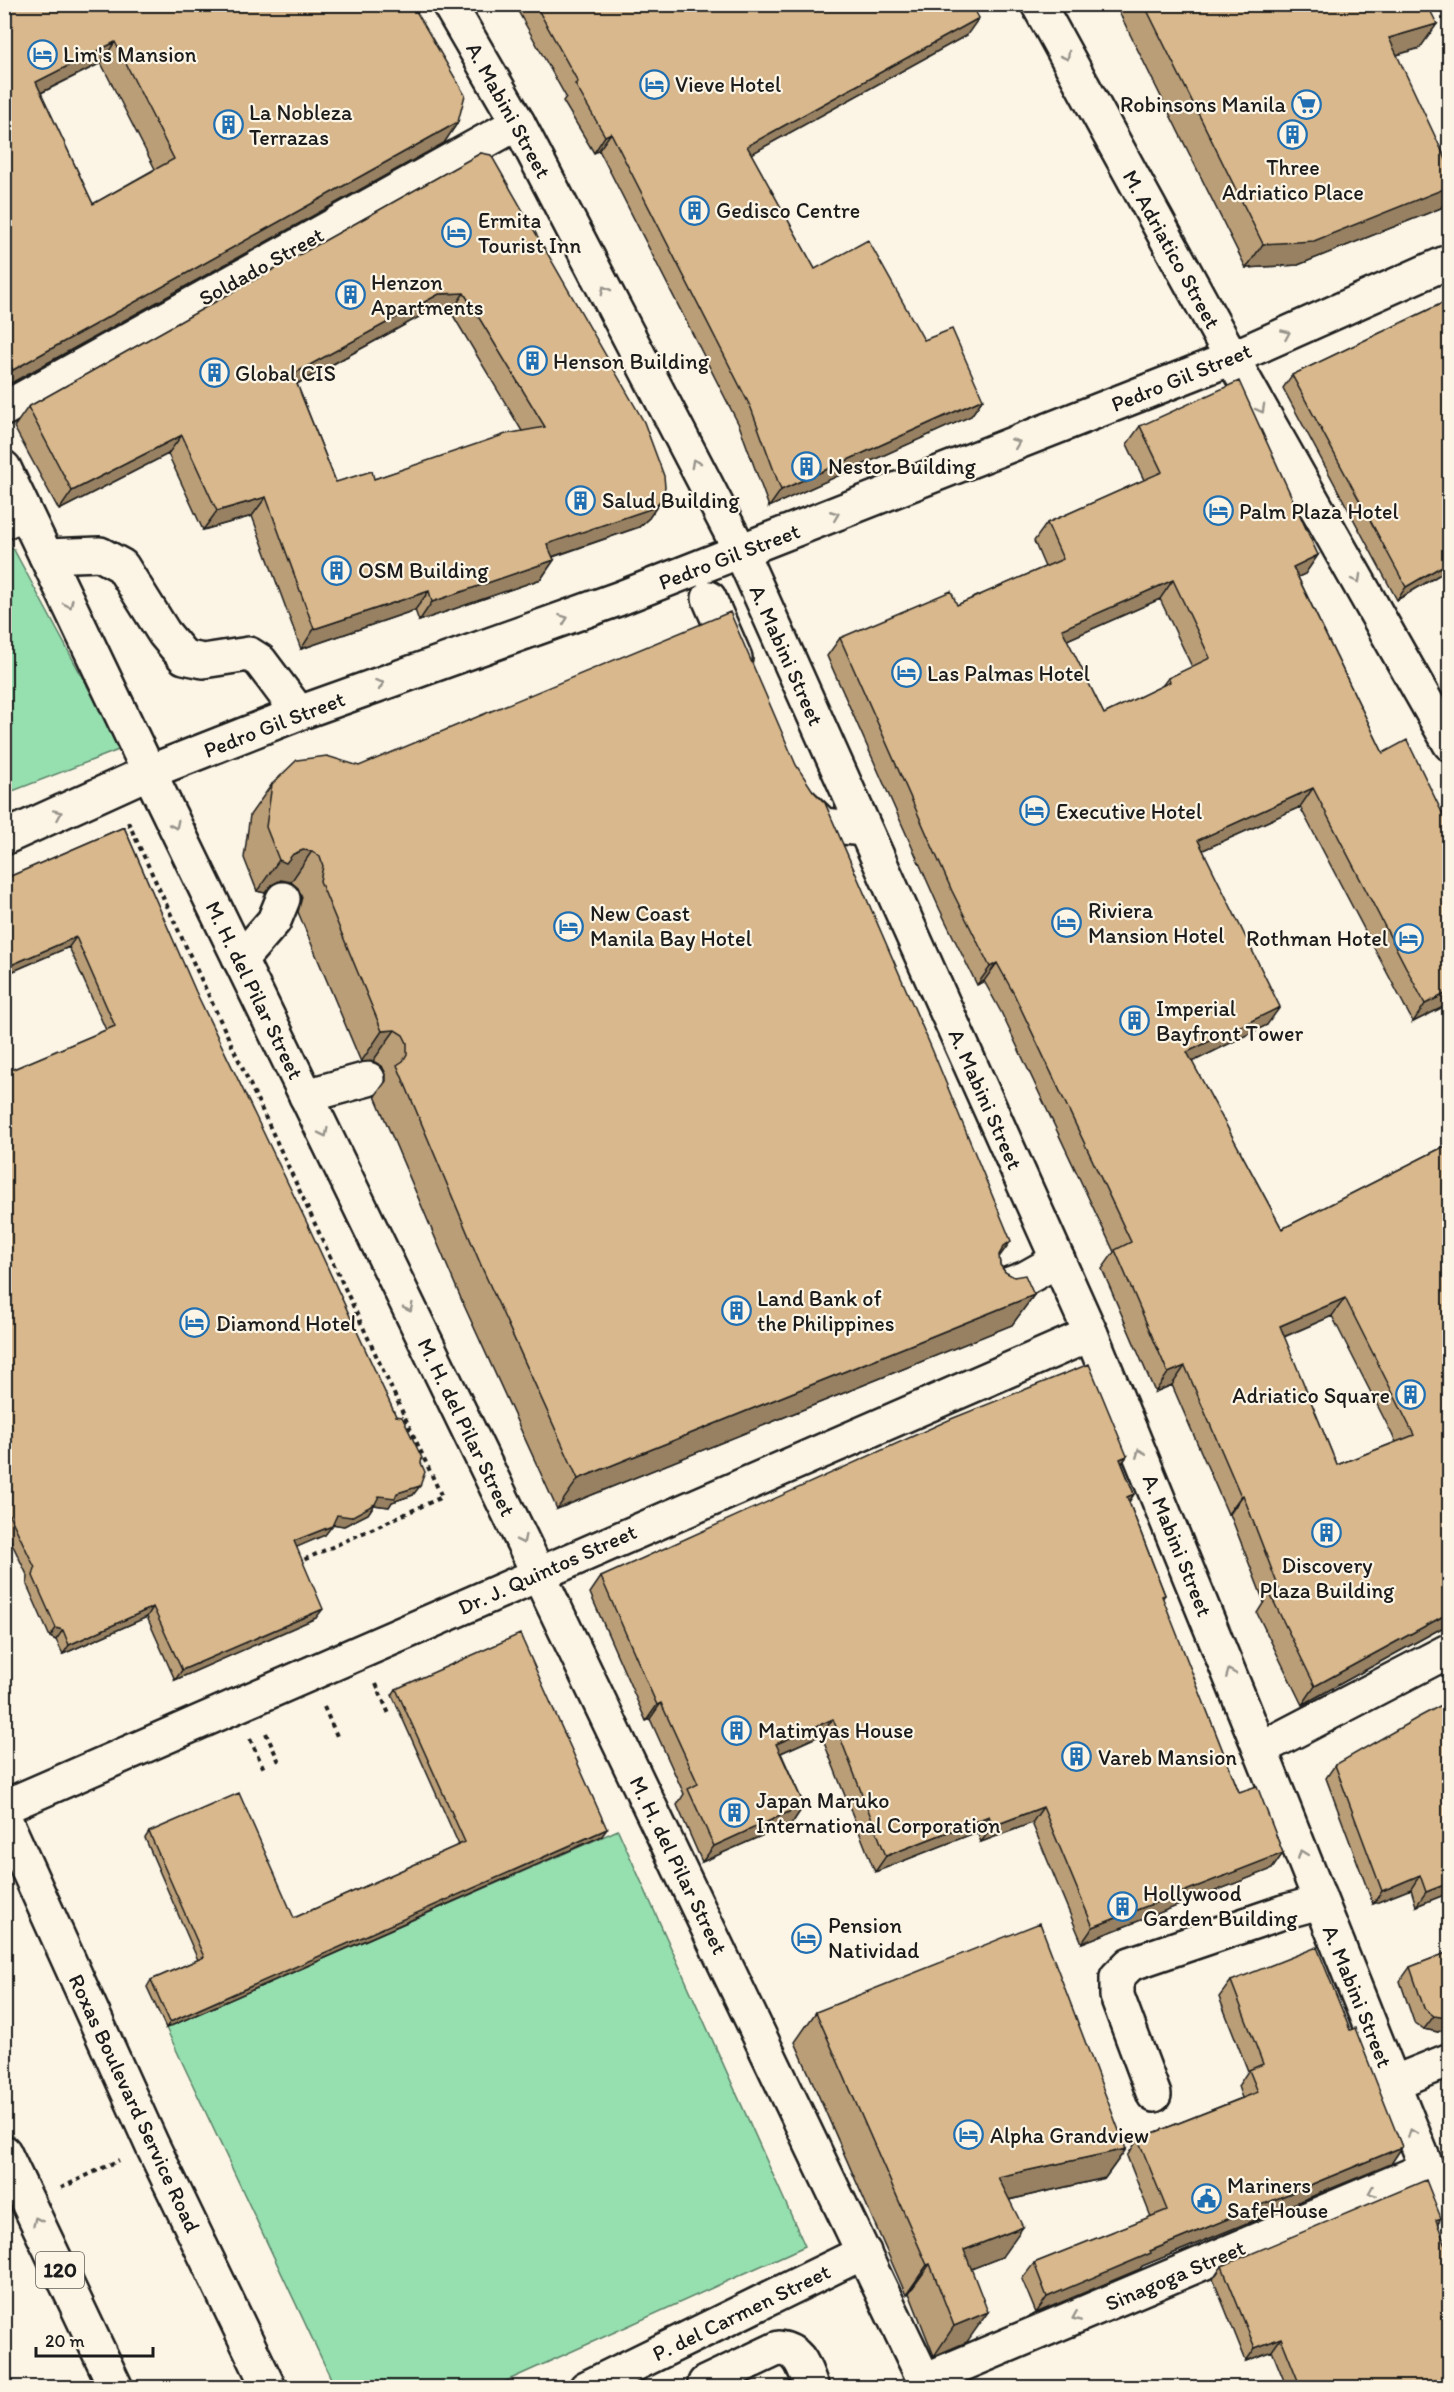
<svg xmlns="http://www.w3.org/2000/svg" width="1454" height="2392" font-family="Itim,sans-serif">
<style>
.green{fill:#96dfaf;stroke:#597e66;stroke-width:1.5}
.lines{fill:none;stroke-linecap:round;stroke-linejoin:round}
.minor-casing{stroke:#1c1c1c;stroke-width:38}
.major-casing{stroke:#1c1c1c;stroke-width:38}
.highway-casing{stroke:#1c1c1c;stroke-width:38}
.path{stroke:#1c1c1c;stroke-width:4;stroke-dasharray:4.5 4.5;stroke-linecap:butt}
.minor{stroke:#fcf5e5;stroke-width:33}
.major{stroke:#fcf5e5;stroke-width:33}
.highway{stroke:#fcf5e5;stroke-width:33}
.wall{fill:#ba9e78;stroke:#1c1c1c;stroke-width:1.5;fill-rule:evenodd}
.shaded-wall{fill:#978162;stroke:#1c1c1c;stroke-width:1.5}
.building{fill:#d8b88c;stroke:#1c1c1c;stroke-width:1.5;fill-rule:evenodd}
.oneway{stroke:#97938b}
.labels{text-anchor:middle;stroke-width:4.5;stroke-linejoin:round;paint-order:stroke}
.shield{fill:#fcf5e5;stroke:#5f5d58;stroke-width:1.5}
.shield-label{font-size:21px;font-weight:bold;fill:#1c1c1c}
.poi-label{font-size:22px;fill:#1c1c1c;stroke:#fcf5e5;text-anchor:start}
.street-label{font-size:22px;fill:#1c1c1c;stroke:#fcf5e5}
</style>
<rect width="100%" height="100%" fill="#fcf5e5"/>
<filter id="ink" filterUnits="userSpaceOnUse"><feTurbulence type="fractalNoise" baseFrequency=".0167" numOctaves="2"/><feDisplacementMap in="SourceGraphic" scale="12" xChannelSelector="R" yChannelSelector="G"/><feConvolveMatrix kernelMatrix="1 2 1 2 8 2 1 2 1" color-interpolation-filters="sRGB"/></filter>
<g filter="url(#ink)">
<path class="green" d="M 13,548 L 121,749 L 5,794 L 4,552 Z
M 618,1830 L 805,2246 L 493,2387 L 335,2387 L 166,2028 Z"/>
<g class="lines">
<defs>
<path id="minor" d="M 1038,4 L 1232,358 L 1450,744
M 4,409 L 518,123
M 4,522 L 25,513
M 46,556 L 100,554 L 122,566 L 164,633 L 184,657 L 203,661 L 249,654 L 260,661 L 299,713
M 709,598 L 735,658
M 801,804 L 823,825 L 864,829
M 4,838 L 149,772 L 299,713 L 618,599 L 1232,358 L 1450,261
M 240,960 L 274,921 L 283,899
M 306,1096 L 368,1079
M 996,1289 L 1026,1278 L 1058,1260
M 1260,1749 L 1450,1650
M 4,1807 L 1091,1334
M 4,1817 L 152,2145 L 269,2388
M 1393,2083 L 1450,2060
M 1154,2095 L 1117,1996 L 1117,1977 L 1130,1964 L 1283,1912 L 1320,1902
M 925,2380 L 1426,2169
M 705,2383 L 779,2348 C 802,2351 804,2369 812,2388
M 586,2388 L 864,2252"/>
<path id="major" d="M 449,4 L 518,123 L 741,552 L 1091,1334 L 1260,1749 L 1450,2226
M 4,468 L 149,772 L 538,1573 L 928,2388"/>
<path id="highway" d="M 4,2152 L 116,2388"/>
</defs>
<use href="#minor" class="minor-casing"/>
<use href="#major" class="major-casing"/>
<use href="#highway" class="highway-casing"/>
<path class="path" d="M 128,822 L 442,1497 L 299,1562
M 376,1684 L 389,1714
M 324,1707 L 337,1736
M 266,1733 L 279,1762
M 250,1739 L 264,1769
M 61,2188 L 119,2160"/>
<use href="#minor" class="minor"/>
<use href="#major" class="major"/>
<use href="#highway" class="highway"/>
</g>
<path class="wall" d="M 4,4 L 458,122 L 444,143 L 4,387 ZM 101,63 L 155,169 L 93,204 L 41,93 Z
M 514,4 L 971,4 L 967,35 L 751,154 L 815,269 L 924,340 L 983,399 L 971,416 L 769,507 L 739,425 L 599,150 L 594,153 L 563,101 L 566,97 Z
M 1115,4 L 1427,4 L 1420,48 L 1397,55 L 1441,208 L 1298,265 L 1246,268 Z
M 481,153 L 662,499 L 649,518 L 639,527 L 553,557 L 554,560 L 541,579 L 419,621 L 415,610 L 301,649 L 252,516 L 203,530 L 168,454 L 59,510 L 14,427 L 28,407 ZM 451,312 L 522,431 L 374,479 L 336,482 L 297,384 L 426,313 Z
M 1449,300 L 1449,569 L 1397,600 L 1283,388 L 1292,375 Z
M 1140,426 L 1318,555 L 1305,574 L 1298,577 L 1383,753 L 1449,827 L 1449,1004 L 1413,1022 L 1300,807 L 1203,850 L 1267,1025 L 1192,1062 L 1282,1229 L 1449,1144 L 1449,1624 L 1302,1705 L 1257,1613 L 1264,1602 L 1230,1514 L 1228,1514 L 1172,1385 L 1155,1392 L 1102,1269 L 1114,1252 L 1001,1012 L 984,981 L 977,985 L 940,910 L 827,656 L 840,638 L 957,605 L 1045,567 L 1034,541 L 1047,523 L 1144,480 L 1127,444 ZM 1160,599 L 1192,667 L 1168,678 L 1162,686 L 1104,714 L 1067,640 ZM 1332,1316 L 1396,1442 L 1337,1465 L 1284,1337 Z
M 272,784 L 999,1257 L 1000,1265 L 1005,1272 L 1034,1295 L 1012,1325 L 557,1509 L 462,1301 L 375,1096 L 386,1081 L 386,1074 L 382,1066 L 373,1061 L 361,1062 L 298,912 L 302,897 L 298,888 L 291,882 L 281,880 L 271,885 L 265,893 L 257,891 L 244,858 L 250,815 Z
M 124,827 L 413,1495 L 392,1502 L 389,1507 L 374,1505 L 368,1514 L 344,1526 L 333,1524 L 325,1535 L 296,1547 L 316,1618 L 175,1680 L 147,1617 L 63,1654 L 56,1640 L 50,1637 L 27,1585 L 28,1577 L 4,1527 L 4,1073 L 106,1030 L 69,947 L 4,975 L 4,879 Z
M 1127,1456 L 1122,1463 L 1134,1494 L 1129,1502 L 1165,1595 L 1162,1599 L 1239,1792 L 1283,1853 L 1272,1869 L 1082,1943 L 1032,1823 L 981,1842 L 977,1832 L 875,1872 L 821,1735 L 781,1753 L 804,1805 L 793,1822 L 702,1862 L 677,1805 L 684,1794 L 650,1719 L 646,1721 L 590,1593 L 601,1577 Z
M 396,1689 L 602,1836 L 166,2028 L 147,1987 L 151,1980 L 198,1960 L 145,1838 L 149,1832 L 294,1918 L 459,1845 L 392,1695 Z
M 1335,1765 L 1449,1893 L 1416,1906 L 1411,1889 L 1373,1904 L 1326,1778 Z
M 1449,1952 L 1438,2032 L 1424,2029 L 1414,2022 L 1400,1981 L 1410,1967 Z
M 1231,1981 L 1350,2030 L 1402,2147 L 1391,2164 L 1142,2266 L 1140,2269 L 1036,2313 L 1022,2279 L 1034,2263 L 1151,2217 L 1127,2156 L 1138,2139 L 1242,2098 L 1238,2086 L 1248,2071 L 1219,1997 Z
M 816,2012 L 1126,2149 L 1105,2178 L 1009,2200 L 1002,2257 L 971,2269 L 967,2342 L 934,2356 L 909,2293 L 906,2295 L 795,2042 Z
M 1449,2089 L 1449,2111 L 1444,2097 Z
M 1441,2218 L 1438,2223 L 1449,2388 L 1287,2388 L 1272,2351 L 1246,2361 L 1213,2279 L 1222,2266 Z"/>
<path class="shaded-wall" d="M 979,18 L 967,35 L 735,163 L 747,146 Z
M 1437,24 L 1420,48 L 1372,62 L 1389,38 Z
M 115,42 L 101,63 L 22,102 L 36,82 Z
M 458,122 L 444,143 L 4,387 L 4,382 L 13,370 Z
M 611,133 L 599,150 L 594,153 L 605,136 Z
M 1449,187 L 1449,195 L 1441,208 L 1298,265 L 1246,268 L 1263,244 Z
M 464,293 L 451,312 L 426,313 L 280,393 L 293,374 L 439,294 Z
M 983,399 L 971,416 L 769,507 L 781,490 Z
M 182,435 L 168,454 L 59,510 L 72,491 Z
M 266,497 L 252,516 L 203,530 L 217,511 Z
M 662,499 L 649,518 L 639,527 L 534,563 L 547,544 Z
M 1318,555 L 1305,574 L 1280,585 L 1293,567 Z
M 554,560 L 541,579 L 419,621 L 432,602 Z
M 1449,562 L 1449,569 L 1397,600 L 1406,587 Z
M 1173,580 L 1160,599 L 1049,648 L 1062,629 Z
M 429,591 L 415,610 L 301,649 L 314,629 Z
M 1313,788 L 1300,807 L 1185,858 L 1198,840 Z
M 303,850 L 312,851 L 291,882 L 281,880 L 271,885 L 265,893 L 257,891 L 279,860 Z
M 76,937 L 69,947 L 4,975 L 4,968 Z
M 997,963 L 984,981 L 977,985 L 990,967 Z
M 1449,992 L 1449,1004 L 1413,1022 L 1425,1004 Z
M 1280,1007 L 1267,1025 L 1174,1071 L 1187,1052 Z
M 395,1030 L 373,1061 L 361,1062 L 382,1031 Z
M 1011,1241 L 989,1271 L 1004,1246 Z
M 1034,1295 L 1012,1325 L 557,1509 L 578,1479 Z
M 1345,1298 L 1332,1316 L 1267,1344 L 1280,1326 Z
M 1185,1366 L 1172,1385 L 1155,1392 L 1168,1373 Z
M 1127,1456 L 1116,1472 L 1120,1459 Z
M 420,1486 L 413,1495 L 392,1502 L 389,1507 L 374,1505 L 368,1514 L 344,1526 L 331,1524 L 337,1515 L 379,1496 L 397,1493 Z
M 1134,1494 L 1123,1511 L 1127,1497 Z
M 1243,1495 L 1230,1514 L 1228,1514 L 1241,1496 Z
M 332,1526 L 325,1535 L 288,1551 L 294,1541 Z
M 153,1607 L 147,1617 L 63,1654 L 69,1645 Z
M 323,1609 L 316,1618 L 175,1680 L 182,1670 Z
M 1449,1613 L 1449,1624 L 1302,1705 L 1315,1686 Z
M 56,1628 L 63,1630 L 56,1640 L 50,1637 Z
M 661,1703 L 650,1719 L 646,1721 L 657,1705 Z
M 833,1719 L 821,1735 L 765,1760 L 776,1744 Z
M 804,1805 L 793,1822 L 702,1862 L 714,1846 Z
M 1043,1807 L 1032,1823 L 981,1842 L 993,1826 Z
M 989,1816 L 977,1832 L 875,1872 L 886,1856 Z
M 607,1829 L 602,1836 L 166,2028 L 170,2022 Z
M 1283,1853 L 1272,1869 L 1082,1943 L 1093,1927 Z
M 1420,1875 L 1411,1889 L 1373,1904 L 1382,1891 Z
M 1449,1883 L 1449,1893 L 1416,1906 L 1426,1892 Z
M 1434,2016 L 1449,2017 L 1449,2027 L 1438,2032 L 1424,2029 Z
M 1402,2147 L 1391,2164 L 1142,2266 L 1140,2269 L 1036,2313 L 1047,2297 L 1150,2251 Z
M 1126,2149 L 1105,2178 L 977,2207 L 998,2177 Z
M 1023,2227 L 1002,2257 L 943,2280 L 964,2250 Z
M 930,2264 L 909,2293 L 906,2295 L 927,2265 Z
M 1449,2282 L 1449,2291 L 1446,2283 Z
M 988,2312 L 967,2342 L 934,2356 L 954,2326 Z
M 1281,2338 L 1272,2351 L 1246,2361 L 1255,2348 Z"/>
<path class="building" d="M 4,4 L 412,4 L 465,95 L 458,122 L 13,370 L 4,356 ZM 115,42 L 174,159 L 93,204 L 36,82 Z
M 535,4 L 971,4 L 979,18 L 747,146 L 815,269 L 868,240 L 924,340 L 952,329 L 983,399 L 781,490 L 751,408 L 611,133 L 605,136 L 575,84 L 578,82 Z
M 1144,4 L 1427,4 L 1437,24 L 1389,38 L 1449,166 L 1449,187 L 1314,241 L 1263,244 Z
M 481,153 L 491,155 L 644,422 L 664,476 L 665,487 L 662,499 L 653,508 L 547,544 L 554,560 L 432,602 L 429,591 L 314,629 L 266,497 L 217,511 L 182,435 L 72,491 L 28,407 ZM 464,293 L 545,427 L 506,434 L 374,479 L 372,471 L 336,482 L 293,374 L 439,294 Z
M 1449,300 L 1449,562 L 1406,587 L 1292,375 Z
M 1239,381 L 1318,555 L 1293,567 L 1383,753 L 1407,740 L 1449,827 L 1449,992 L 1425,1004 L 1313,788 L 1198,840 L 1280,1007 L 1187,1052 L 1282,1229 L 1449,1144 L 1449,1613 L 1315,1686 L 1270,1594 L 1280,1591 L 1243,1495 L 1241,1496 L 1185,1366 L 1168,1373 L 1115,1250 L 1131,1242 L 1014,994 L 997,963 L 990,967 L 952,891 L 840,638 L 951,591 L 957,605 L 1063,559 L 1047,523 L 1162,472 L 1140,426 ZM 1173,580 L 1210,658 L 1168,678 L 1170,682 L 1104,714 L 1062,629 ZM 1345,1298 L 1414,1435 L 1337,1465 L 1280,1326 Z
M 730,612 L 796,765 L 813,791 L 825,803 L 932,1049 L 1011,1241 L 1004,1246 L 999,1255 L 1000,1265 L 1005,1272 L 1014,1277 L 1025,1275 L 1034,1295 L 578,1479 L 483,1270 L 397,1065 L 403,1061 L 407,1054 L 407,1043 L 403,1035 L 395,1030 L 382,1031 L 320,881 L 323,866 L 320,857 L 312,851 L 303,850 L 293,854 L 286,863 L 279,860 L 266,827 L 272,784 L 297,760 L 327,756 L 359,766 Z
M 124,827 L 196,992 L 307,1223 L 396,1416 L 402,1417 L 422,1458 L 421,1463 L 425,1472 L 420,1486 L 397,1493 L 395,1498 L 379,1496 L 375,1504 L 351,1517 L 337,1515 L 332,1526 L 294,1541 L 323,1609 L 182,1670 L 153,1607 L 69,1645 L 63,1630 L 56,1628 L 33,1576 L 35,1568 L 4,1504 L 4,1073 L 115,1026 L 76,937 L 4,968 L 4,879 Z
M 1089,1364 L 1127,1456 L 1120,1459 L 1134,1494 L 1127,1497 L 1165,1595 L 1162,1596 L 1239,1792 L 1257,1786 L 1283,1853 L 1093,1927 L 1043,1807 L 993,1826 L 989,1816 L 886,1856 L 833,1719 L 776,1744 L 804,1805 L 714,1846 L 688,1789 L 698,1784 L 661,1703 L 657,1705 L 601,1577 L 951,1419 Z
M 520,1634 L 607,1829 L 170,2022 L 151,1980 L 204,1957 L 149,1832 L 239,1793 L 294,1918 L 465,1842 L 396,1689 Z
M 1449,1701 L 1449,1883 L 1426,1892 L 1420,1875 L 1382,1891 L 1335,1765 L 1419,1717 Z
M 1040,1923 L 1126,2149 L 998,2177 L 1023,2227 L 964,2250 L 988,2312 L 954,2326 L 930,2264 L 927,2265 L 816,2012 Z
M 1317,1947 L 1350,2030 L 1355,2028 L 1402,2147 L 1150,2251 L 1151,2253 L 1047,2297 L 1034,2263 L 1167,2210 L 1138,2139 L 1258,2092 L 1249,2070 L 1263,2064 L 1231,1981 Z
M 1449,1952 L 1449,2017 L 1447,2018 L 1434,2016 L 1424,2008 L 1410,1967 Z
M 1426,2180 L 1441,2218 L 1436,2220 L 1449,2254 L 1449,2282 L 1446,2283 L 1449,2293 L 1449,2388 L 1301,2388 L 1281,2338 L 1255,2348 L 1222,2266 Z"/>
<defs><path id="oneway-chevron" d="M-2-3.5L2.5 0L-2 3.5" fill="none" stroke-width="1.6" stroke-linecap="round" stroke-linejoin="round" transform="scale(1.5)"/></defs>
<g class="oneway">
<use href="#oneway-chevron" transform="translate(1066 56) rotate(61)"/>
<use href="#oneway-chevron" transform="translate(605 290) rotate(-118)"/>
<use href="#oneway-chevron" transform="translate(1286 334) rotate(-24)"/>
<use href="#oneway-chevron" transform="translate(1261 409) rotate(61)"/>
<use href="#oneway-chevron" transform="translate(1016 443) rotate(-22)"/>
<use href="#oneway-chevron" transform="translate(695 463) rotate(-118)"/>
<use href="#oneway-chevron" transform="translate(835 515) rotate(-22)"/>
<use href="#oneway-chevron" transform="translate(1357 579) rotate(61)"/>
<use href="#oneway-chevron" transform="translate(69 604) rotate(65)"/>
<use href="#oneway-chevron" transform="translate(564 619) rotate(-20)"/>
<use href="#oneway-chevron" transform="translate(380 684) rotate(-20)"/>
<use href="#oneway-chevron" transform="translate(58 814) rotate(-24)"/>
<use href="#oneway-chevron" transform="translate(175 825) rotate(64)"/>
<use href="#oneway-chevron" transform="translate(324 1133) rotate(64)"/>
<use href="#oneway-chevron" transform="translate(409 1308) rotate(64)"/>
<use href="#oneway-chevron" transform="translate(1140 1453) rotate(-112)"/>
<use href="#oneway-chevron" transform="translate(522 1540) rotate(64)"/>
<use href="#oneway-chevron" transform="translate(1230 1673) rotate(-112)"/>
<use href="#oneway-chevron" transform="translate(1302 1854) rotate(-111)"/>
<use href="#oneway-chevron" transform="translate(1412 2133) rotate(-111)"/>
<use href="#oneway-chevron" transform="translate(1372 2192) rotate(157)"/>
<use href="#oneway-chevron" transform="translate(37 2221) rotate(-115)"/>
<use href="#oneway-chevron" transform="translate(1076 2317) rotate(157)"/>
</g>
</g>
<defs>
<symbol id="hotel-ring" viewBox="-11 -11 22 22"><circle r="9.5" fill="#fcf5e5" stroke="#1f6fb2" stroke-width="1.5"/><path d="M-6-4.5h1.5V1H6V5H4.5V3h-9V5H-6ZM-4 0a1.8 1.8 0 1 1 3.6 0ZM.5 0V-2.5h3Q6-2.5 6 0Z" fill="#1f6fb2"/></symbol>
<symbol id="supermarket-ring" viewBox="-11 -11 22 22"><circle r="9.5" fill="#fcf5e5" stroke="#1f6fb2" stroke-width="1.5"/><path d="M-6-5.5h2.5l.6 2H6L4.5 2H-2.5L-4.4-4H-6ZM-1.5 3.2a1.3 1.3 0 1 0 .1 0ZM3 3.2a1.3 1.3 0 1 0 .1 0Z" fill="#1f6fb2"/></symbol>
<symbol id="building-ring" viewBox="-11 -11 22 22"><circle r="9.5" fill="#fcf5e5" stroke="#1f6fb2" stroke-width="1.5"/><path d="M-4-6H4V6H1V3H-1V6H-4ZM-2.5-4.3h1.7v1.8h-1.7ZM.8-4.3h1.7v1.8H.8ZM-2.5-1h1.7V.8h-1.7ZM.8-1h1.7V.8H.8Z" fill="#1f6fb2"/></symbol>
<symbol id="civic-ring" viewBox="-11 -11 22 22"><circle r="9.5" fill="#fcf5e5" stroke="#1f6fb2" stroke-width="1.5"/><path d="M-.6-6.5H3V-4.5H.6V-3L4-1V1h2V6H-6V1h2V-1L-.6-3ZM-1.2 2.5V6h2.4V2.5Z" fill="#1f6fb2"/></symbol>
</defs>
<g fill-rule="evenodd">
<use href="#hotel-ring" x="26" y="38" width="33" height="33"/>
<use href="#hotel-ring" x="638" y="68" width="33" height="33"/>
<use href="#supermarket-ring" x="1290" y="88" width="33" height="33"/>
<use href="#building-ring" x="212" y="108" width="33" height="33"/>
<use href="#building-ring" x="1276" y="118" width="33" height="33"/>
<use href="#building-ring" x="678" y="194" width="33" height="33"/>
<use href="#hotel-ring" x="440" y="216" width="33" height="33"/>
<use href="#building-ring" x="334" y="278" width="33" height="33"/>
<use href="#building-ring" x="516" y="344" width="33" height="33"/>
<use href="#building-ring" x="198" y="356" width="33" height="33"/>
<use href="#building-ring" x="790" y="450" width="33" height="33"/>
<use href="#building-ring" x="564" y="484" width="33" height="33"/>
<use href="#hotel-ring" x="1202" y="494" width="33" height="33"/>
<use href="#building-ring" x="320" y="554" width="33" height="33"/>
<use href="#hotel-ring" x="890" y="656" width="33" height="33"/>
<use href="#hotel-ring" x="1018" y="794" width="33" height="33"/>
<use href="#hotel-ring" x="1050" y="906" width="33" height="33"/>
<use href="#hotel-ring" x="552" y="910" width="33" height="33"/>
<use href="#hotel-ring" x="1392" y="922" width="33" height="33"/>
<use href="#building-ring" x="1118" y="1004" width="33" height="33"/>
<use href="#building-ring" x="720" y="1294" width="33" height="33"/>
<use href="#hotel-ring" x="178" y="1306" width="33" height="33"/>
<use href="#building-ring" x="1394" y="1378" width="33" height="33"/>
<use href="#building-ring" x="1310" y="1516" width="33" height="33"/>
<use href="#building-ring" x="720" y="1714" width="33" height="33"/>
<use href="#building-ring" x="1060" y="1740" width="33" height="33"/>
<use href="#building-ring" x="718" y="1796" width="33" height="33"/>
<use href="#building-ring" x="1106" y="1890" width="33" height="33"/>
<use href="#hotel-ring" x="790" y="1922" width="33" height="33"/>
<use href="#hotel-ring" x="952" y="2118" width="33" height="33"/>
<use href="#civic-ring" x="1190" y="2182" width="33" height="33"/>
</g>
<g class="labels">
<rect class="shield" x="36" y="2252" width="48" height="36" rx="4.5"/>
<g class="shield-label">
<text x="60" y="2277">120</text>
</g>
<g class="poi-label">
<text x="63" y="62">Lim's Mansion</text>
<text x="675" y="92">Vieve Hotel</text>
<text x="1286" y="112" text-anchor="end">Robinsons Manila</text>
<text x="249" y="120">La Nobleza<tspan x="249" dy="25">Terrazas</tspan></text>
<text x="1293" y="175" text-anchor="middle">Three<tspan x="1293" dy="25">Adriatico Place</tspan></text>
<text x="716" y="218">Gedisco Centre</text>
<text x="478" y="228">Ermita<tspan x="478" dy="25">Tourist Inn</tspan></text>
<text x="371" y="290">Henzon<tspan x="371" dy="25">Apartments</tspan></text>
<text x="553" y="369">Henson Building</text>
<text x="235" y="381">Global CIS</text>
<text x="828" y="474">Nestor Building</text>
<text x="602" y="508">Salud Building</text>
<text x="1239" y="519">Palm Plaza Hotel</text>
<text x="358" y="578">OSM Building</text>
<text x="927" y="681">Las Palmas Hotel</text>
<text x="1056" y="819">Executive Hotel</text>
<text x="1088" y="918">Riviera<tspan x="1088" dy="25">Mansion Hotel</tspan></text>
<text x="590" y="921">New Coast<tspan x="590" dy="25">Manila Bay Hotel</tspan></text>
<text x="1388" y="946" text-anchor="end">Rothman Hotel</text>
<text x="1156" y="1016">Imperial<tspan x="1156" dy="25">Bayfront Tower</tspan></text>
<text x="757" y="1306">Land Bank of<tspan x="757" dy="25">the Philippines</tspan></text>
<text x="216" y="1331">Diamond Hotel</text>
<text x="1390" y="1403" text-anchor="end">Adriatico Square</text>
<text x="1327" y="1573" text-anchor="middle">Discovery<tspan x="1327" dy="25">Plaza Building</tspan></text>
<text x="758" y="1738">Matimyas House</text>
<text x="1098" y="1765">Vareb Mansion</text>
<text x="756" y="1808">Japan Maruko<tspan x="756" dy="25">International Corporation</tspan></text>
<text x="1143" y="1901">Hollywood<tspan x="1143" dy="25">Garden Building</tspan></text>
<text x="828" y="1933">Pension<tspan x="828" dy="25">Natividad</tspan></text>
<text x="990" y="2143">Alpha Grandview</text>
<text x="1227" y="2193">Mariners<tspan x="1227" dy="25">SafeHouse</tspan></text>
</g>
<g class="street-label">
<text transform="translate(509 110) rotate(61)" y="8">A. Mabini Street</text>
<text transform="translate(1172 249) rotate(61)" y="8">M. Adriatico Street</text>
<text transform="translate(261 266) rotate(-29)" y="8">Soldado Street</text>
<text transform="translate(1181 377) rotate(-22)" y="8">Pedro Gil Street</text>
<text transform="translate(729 556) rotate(-21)" y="8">Pedro Gil Street</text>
<text transform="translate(787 655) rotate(66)" y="8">A. Mabini Street</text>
<text transform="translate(274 724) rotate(-21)" y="8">Pedro Gil Street</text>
<text transform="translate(255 990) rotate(64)" y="8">M. H. del Pilar Street</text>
<text transform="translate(986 1099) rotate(66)" y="8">A. Mabini Street</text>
<text transform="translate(467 1427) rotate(64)" y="8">M. H. del Pilar Street</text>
<text transform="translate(1178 1545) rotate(68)" y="8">A. Mabini Street</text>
<text transform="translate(547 1569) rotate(-24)" y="8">Dr. J. Quintos Street</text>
<text transform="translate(679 1865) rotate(64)" y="8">M. H. del Pilar Street</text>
<text transform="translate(1358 1996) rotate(68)" y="8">A. Mabini Street</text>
<text transform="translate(135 2103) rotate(65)" y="8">Roxas Boulevard Service Road</text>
<text transform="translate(1175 2275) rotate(-23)" y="8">Sinagoga Street</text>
<text transform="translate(741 2312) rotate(-26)" y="8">P. del Carmen Street</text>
</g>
</g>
<rect width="1454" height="2392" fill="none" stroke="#fcf5e5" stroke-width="24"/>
<rect x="12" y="12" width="1430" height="2368" fill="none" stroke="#1c1c1c" stroke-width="2" filter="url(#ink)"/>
<path d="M36 2347v9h117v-9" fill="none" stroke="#1c1c1c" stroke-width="3"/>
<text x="45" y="2347" font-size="18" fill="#1c1c1c" stroke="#fcf5e5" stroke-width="4.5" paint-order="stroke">20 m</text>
</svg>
